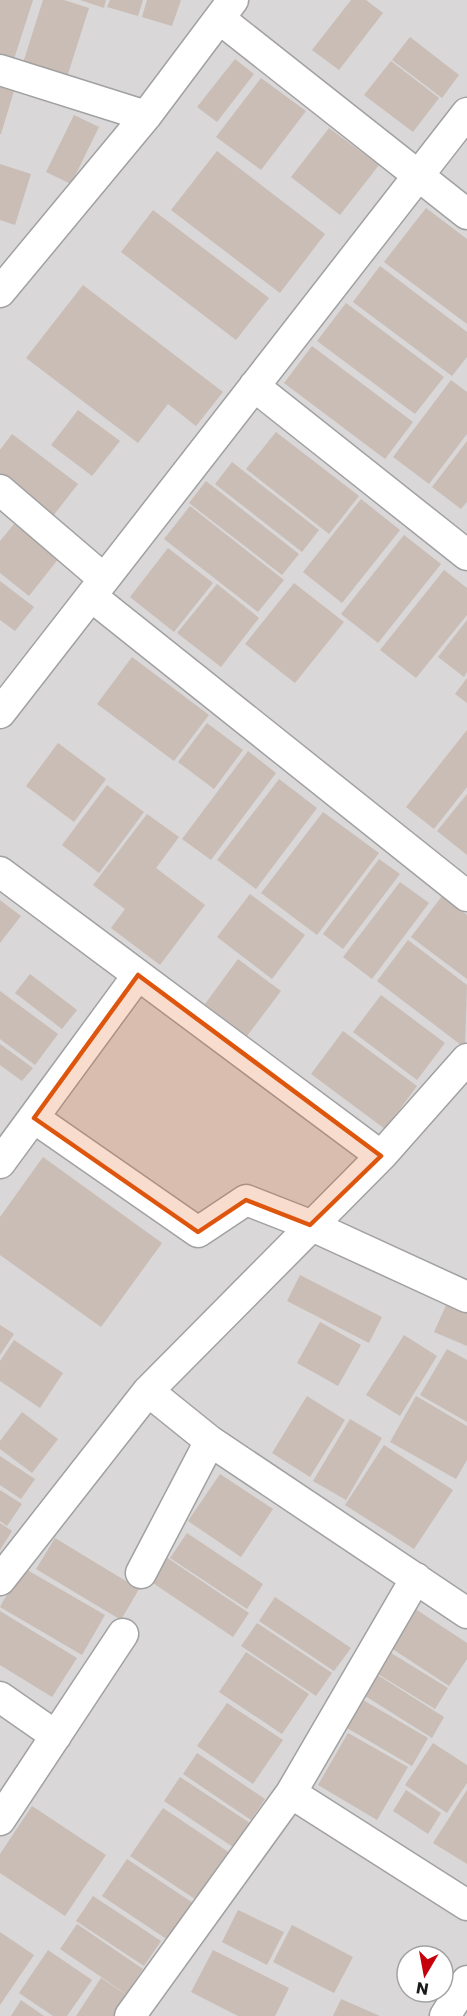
<svg xmlns="http://www.w3.org/2000/svg" width="467" height="2016" font-family="Poppins,sans-serif">
<style>
.residential{fill:#d9d7d7;fill-rule:evenodd}
.building{fill:#c9bdb5}
.lines{fill:none;stroke-linecap:round;stroke-linejoin:round}
.street-casing{stroke:#a1a1a1;stroke-width:33}
.street{stroke:#fff;stroke-width:30}
.marked{fill:#de560d;fill-opacity:0.2;stroke:#de560d;stroke-width:4.5;stroke-linejoin:round}
</style>
<rect width="100%" height="100%" fill="#eee8de"/>
<path class="residential" d="M 0,0 L 467,0 L 467,2016 L 0,2016 ZM 407,1956 L 443,1956 L 443,1992 L 407,1992 Z"/>
<path class="building" d="M 0,0 L 33,0 L 14,59 L 0,55 Z
M 43,0 L 64,0 L 89,8 L 67,77 L 23,63 Z
M 80,0 L 106,0 L 104,8 Z
M 110,0 L 143,0 L 138,16 L 107,7 Z
M 147,0 L 181,0 L 172,26 L 142,17 Z
M 351,0 L 366,0 L 383,13 L 339,70 L 312,50 Z
M 410,37 L 459,75 L 442,98 L 392,60 Z
M 235,59 L 254,74 L 217,122 L 197,107 Z
M 391,61 L 439,98 L 413,132 L 364,95 Z
M 261,78 L 306,111 L 261,170 L 216,137 Z
M 0,87 L 14,91 L 1,134 L 0,134 Z
M 74,115 L 99,127 L 71,184 L 46,172 Z
M 329,128 L 379,165 L 340,215 L 291,177 Z
M 217,151 L 325,234 L 280,293 L 171,210 Z
M 0,164 L 31,174 L 15,225 L 0,220 Z
M 426,208 L 467,239 L 467,324 L 384,262 Z
M 153,210 L 269,298 L 236,340 L 121,252 Z
M 380,266 L 467,332 L 467,357 L 452,376 L 353,302 Z
M 83,285 L 223,392 L 196,426 L 168,404 L 138,443 L 26,358 Z
M 346,303 L 444,377 L 415,414 L 317,341 Z
M 312,346 L 413,422 L 385,459 L 284,383 Z
M 451,380 L 467,392 L 467,434 L 429,484 L 393,457 Z
M 78,410 L 120,441 L 92,476 L 51,445 Z
M 276,432 L 359,496 L 329,534 L 246,469 Z
M 12,434 L 78,484 L 53,516 L 0,475 L 0,450 Z
M 467,441 L 467,502 L 461,509 L 432,487 Z
M 232,462 L 319,530 L 302,552 L 215,484 Z
M 206,481 L 299,554 L 282,575 L 189,503 Z
M 361,499 L 400,530 L 342,603 L 303,572 Z
M 190,506 L 284,580 L 258,612 L 164,539 Z
M 14,524 L 59,558 L 29,596 L 0,573 L 0,541 Z
M 404,535 L 441,564 L 378,643 L 341,614 Z
M 168,548 L 213,583 L 174,632 L 130,597 Z
M 444,570 L 467,588 L 467,615 L 416,678 L 380,650 Z
M 0,581 L 34,607 L 15,631 L 0,620 Z
M 294,583 L 344,622 L 295,683 L 245,644 Z
M 217,584 L 259,618 L 221,667 L 177,633 Z
M 467,620 L 467,672 L 464,677 L 438,657 Z
M 132,657 L 209,715 L 174,761 L 97,704 Z
M 467,678 L 467,703 L 455,694 Z
M 207,723 L 243,750 L 214,789 L 178,762 Z
M 467,730 L 467,787 L 434,829 L 406,807 Z
M 58,743 L 106,779 L 74,822 L 26,786 Z
M 248,751 L 276,773 L 211,860 L 182,839 Z
M 279,779 L 317,808 L 256,889 L 217,860 Z
M 107,785 L 144,812 L 99,873 L 62,845 Z
M 467,794 L 467,855 L 437,831 Z
M 323,812 L 379,853 L 317,935 L 261,893 Z
M 147,814 L 179,837 L 156,868 L 205,905 L 160,965 L 111,928 L 125,909 L 93,885 Z
M 379,859 L 400,874 L 343,949 L 323,934 Z
M 400,882 L 429,903 L 372,979 L 343,957 Z
M 250,894 L 305,935 L 272,979 L 217,937 Z
M 442,896 L 467,915 L 467,979 L 411,937 Z
M 0,900 L 21,916 L 0,943 Z
M 408,940 L 467,985 L 465,1048 L 377,981 Z
M 238,959 L 281,991 L 247,1036 L 205,1004 Z
M 30,974 L 77,1010 L 62,1029 L 15,993 Z
M 0,991 L 58,1034 L 35,1065 L 0,1039 Z
M 381,995 L 445,1043 L 417,1080 L 353,1032 Z
M 343,1031 L 417,1086 L 385,1129 L 311,1074 Z
M 0,1044 L 33,1068 L 22,1081 L 0,1065 Z
M 43,1157 L 162,1243 L 101,1327 L 0,1255 L 0,1217 Z
M 300,1275 L 382,1317 L 369,1343 L 287,1301 Z
M 448,1301 L 467,1309 L 467,1346 L 434,1332 Z
M 320,1322 L 361,1345 L 338,1386 L 297,1363 Z
M 0,1325 L 14,1334 L 0,1355 Z
M 404,1335 L 437,1356 L 400,1416 L 366,1395 Z
M 14,1340 L 63,1373 L 40,1408 L 0,1381 L 0,1361 Z
M 447,1349 L 467,1360 L 467,1422 L 420,1395 Z
M 307,1396 L 345,1420 L 310,1477 L 272,1453 Z
M 416,1396 L 467,1426 L 467,1460 L 456,1479 L 390,1442 Z
M 22,1412 L 58,1439 L 32,1473 L 0,1449 L 0,1441 Z
M 350,1419 L 382,1438 L 346,1500 L 313,1481 Z
M 384,1445 L 453,1490 L 414,1549 L 345,1505 Z
M 0,1456 L 35,1479 L 21,1499 L 0,1485 Z
M 220,1474 L 273,1509 L 241,1557 L 188,1521 Z
M 0,1490 L 22,1504 L 7,1526 L 0,1521 Z
M 0,1523 L 12,1531 L 0,1550 Z
M 187,1533 L 263,1584 L 247,1609 L 170,1558 Z
M 55,1538 L 139,1589 L 121,1620 L 36,1569 Z
M 166,1557 L 249,1613 L 233,1637 L 150,1581 Z
M 22,1567 L 105,1615 L 82,1655 L 0,1607 Z
M 275,1597 L 351,1648 L 334,1671 L 259,1621 Z
M 414,1608 L 467,1643 L 467,1659 L 449,1686 L 388,1646 Z
M 0,1611 L 77,1658 L 52,1697 L 0,1665 Z
M 257,1623 L 332,1673 L 316,1696 L 241,1646 Z
M 246,1652 L 309,1694 L 282,1734 L 219,1692 Z
M 391,1653 L 448,1688 L 435,1709 L 378,1674 Z
M 376,1674 L 444,1717 L 432,1738 L 362,1694 Z
M 363,1700 L 428,1738 L 412,1766 L 347,1728 Z
M 227,1703 L 283,1740 L 253,1784 L 197,1746 Z
M 348,1733 L 408,1767 L 377,1820 L 318,1785 Z
M 433,1743 L 467,1765 L 467,1783 L 447,1813 L 405,1785 Z
M 197,1753 L 265,1799 L 251,1820 L 183,1774 Z
M 180,1777 L 253,1825 L 236,1849 L 164,1801 Z
M 406,1790 L 441,1813 L 428,1834 L 393,1811 Z
M 467,1790 L 467,1864 L 433,1843 Z
M 32,1806 L 106,1855 L 65,1916 L 0,1873 L 0,1854 Z
M 163,1808 L 230,1853 L 198,1901 L 130,1856 Z
M 127,1859 L 193,1903 L 168,1940 L 102,1896 Z
M 93,1896 L 161,1941 L 144,1966 L 76,1921 Z
M 238,1910 L 284,1932 L 267,1965 L 222,1942 Z
M 77,1924 L 143,1969 L 126,1994 L 60,1949 Z
M 292,1925 L 353,1957 L 334,1993 L 273,1962 Z
M 0,1932 L 34,1955 L 0,2005 Z
M 48,1950 L 92,1980 L 67,2016 L 53,2016 L 19,1993 Z
M 213,1950 L 289,1988 L 275,2016 L 238,2016 L 191,1992 Z
M 101,1978 L 136,2001 L 126,2016 L 76,2016 Z
M 341,1999 L 380,2016 L 333,2016 Z
M 21,2000 L 44,2016 L 11,2016 Z"/>
<g class="lines">
<defs>
<path id="street" d="M 220,19 L 467,214
M 0,70 L 146,116
M 0,292 L 146,116 L 233,0
M 254,386 L 467,555
M 0,490 L 104,579
M 91,596 L 467,896
M 0,713 L 467,113
M 0,872 L 381,1156
M 34,1118 L 198,1232 L 246,1200 L 310,1225 L 467,1297
M 0,1163 L 138,975
M 148,1391 L 210,1441 L 467,1613
M 141,1573 L 210,1441
M 0,1580 L 148,1391 L 381,1156 L 467,1059
M 0,1697 L 56,1736
M 291,1793 L 467,1905
M 0,1820 L 123,1634
M 130,2016 L 291,1793 L 416,1578
M 445,2016 L 467,1981"/>
</defs>
<use href="#street" class="street-casing"/>
<use href="#street" class="street"/>
</g>
<path class="marked" d="M 138,975 L 381,1156 L 310,1225 L 246,1200 L 198,1232 L 34,1118 Z"/>
<g transform="translate(425 1974) rotate(190)"><circle r="28" fill="#ffffff" stroke="#a3a3a3" stroke-width="1.5"/>
<path d="M0-4.5L10 22L0 15L-10 22Z" fill="#c5000a"/>
<text y="-9" font-size="16" font-weight="bold" text-anchor="middle" fill="#1a1a1a">N</text>
</g>
</svg>
